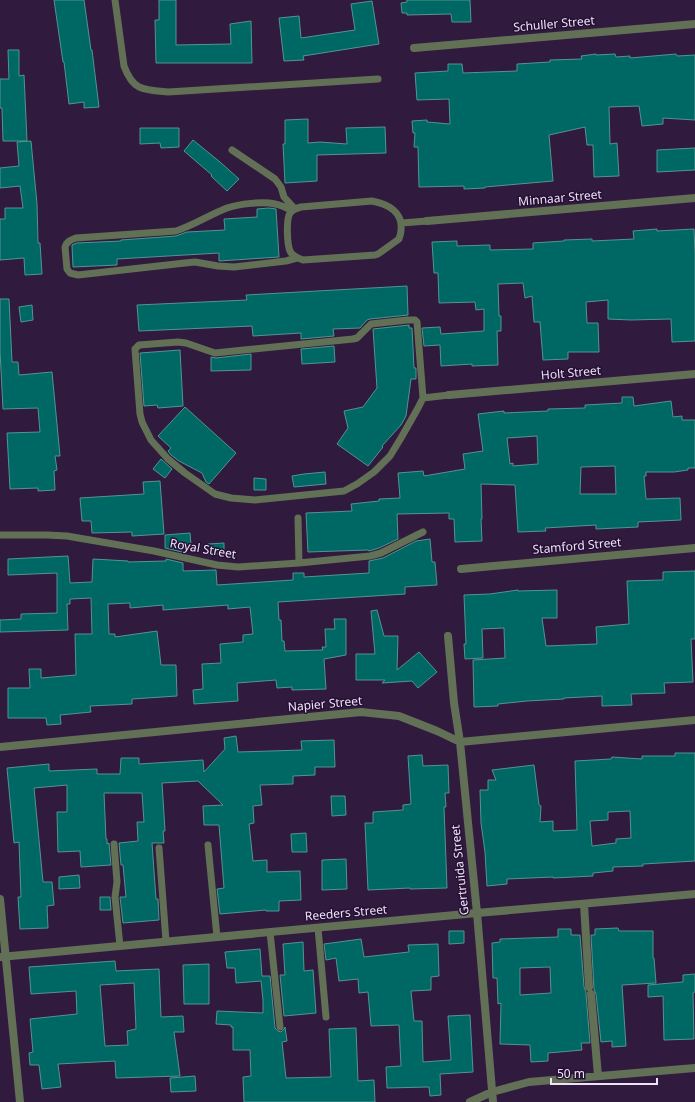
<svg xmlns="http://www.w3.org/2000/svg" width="695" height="1102" font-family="'Noto Sans',sans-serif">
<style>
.building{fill:#006864;stroke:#539490;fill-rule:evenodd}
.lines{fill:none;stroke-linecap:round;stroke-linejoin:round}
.lane{stroke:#627155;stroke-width:7}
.street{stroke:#627155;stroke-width:8}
.labels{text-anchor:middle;stroke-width:3;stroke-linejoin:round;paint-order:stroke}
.street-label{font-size:12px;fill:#efe3fa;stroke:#261134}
</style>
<rect width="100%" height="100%" fill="#301b3e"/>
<path class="building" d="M 54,0 L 84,0 L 91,50 L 92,50 L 99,107 L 84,108 L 84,102 L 69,104 L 64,62 L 63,62 Z
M 159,0 L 176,0 L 176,45 L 231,44 L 230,24 L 251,21 L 252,63 L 156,63 L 155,20 L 159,20 Z
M 407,0 L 470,0 L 471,22 L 452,22 L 451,14 L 407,15 L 407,13 L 402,13 L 401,3 L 407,2 Z
M 372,1 L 379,44 L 303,56 L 304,60 L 284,61 L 279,18 L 299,16 L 301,38 L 355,30 L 351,4 Z
M 8,50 L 19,50 L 19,76 L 24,75 L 27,141 L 3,141 L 2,108 L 0,108 L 0,79 L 9,79 Z
M 596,54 L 596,55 L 615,54 L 616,57 L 630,56 L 630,58 L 676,54 L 677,56 L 695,55 L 695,120 L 663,118 L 663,124 L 642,126 L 639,106 L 609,107 L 610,144 L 617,143 L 619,176 L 594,177 L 593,145 L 587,145 L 585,127 L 549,135 L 553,181 L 485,187 L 485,188 L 464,189 L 464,186 L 419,187 L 418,147 L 414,147 L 415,133 L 413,133 L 412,121 L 427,120 L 427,122 L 450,124 L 449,99 L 417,100 L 415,73 L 448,71 L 448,64 L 462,64 L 463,73 L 517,71 L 517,64 L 550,62 L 550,60 L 582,59 L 581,56 Z
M 308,119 L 308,143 L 320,142 L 347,144 L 346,128 L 385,127 L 386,153 L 317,155 L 317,181 L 285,183 L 283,144 L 285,144 L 285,120 Z
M 140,128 L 179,128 L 179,147 L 161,148 L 160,143 L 140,144 Z
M 193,140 L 220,162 L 239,179 L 227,191 L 211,176 L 212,175 L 184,151 Z
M 31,141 L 37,204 L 38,243 L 40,243 L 42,274 L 25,275 L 24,258 L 0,260 L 0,219 L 5,219 L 5,208 L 23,208 L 20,186 L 0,188 L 0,168 L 19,166 L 17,142 Z
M 695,148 L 695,170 L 657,172 L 657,150 Z
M 269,208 L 276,209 L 279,257 L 219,261 L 219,253 L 117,259 L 117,265 L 73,267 L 72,245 L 77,243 L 121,241 L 121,240 L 176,236 L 187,232 L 225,230 L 224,219 L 257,217 L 257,209 Z
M 657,229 L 657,231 L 694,229 L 695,254 L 695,341 L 672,342 L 671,319 L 631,320 L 608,319 L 608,300 L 586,302 L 587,323 L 598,323 L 599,352 L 568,352 L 568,359 L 543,360 L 540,322 L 534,322 L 532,296 L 525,298 L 523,283 L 498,284 L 499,316 L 501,316 L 501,331 L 497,331 L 498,365 L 472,366 L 472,364 L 441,366 L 440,345 L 424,346 L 422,328 L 440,327 L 441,334 L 484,331 L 484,309 L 476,310 L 475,302 L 439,303 L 438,273 L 434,273 L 432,242 L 457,241 L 457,246 L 490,245 L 490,250 L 533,249 L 533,243 L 564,241 L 564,240 L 592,239 L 592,241 L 634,239 L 633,231 Z
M 407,286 L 408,315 L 370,319 L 367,320 L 360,328 L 333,329 L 334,336 L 301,339 L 301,333 L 253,336 L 252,326 L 139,331 L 137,305 L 247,300 L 246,295 Z
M 0,299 L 9,299 L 12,362 L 18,362 L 19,375 L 52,372 L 60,456 L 55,456 L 57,470 L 54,471 L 55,490 L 38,491 L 38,488 L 10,489 L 7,433 L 40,432 L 38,408 L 3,409 L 0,351 Z
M 32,305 L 33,320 L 21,322 L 19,307 Z
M 409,325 L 409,328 L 412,328 L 414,368 L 416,368 L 416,379 L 411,379 L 406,416 L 401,425 L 382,446 L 383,447 L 368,466 L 337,444 L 348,428 L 344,411 L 363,407 L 377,388 L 373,329 Z
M 334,346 L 335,362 L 302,364 L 301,349 Z
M 180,350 L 183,406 L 158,408 L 157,405 L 144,406 L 140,353 Z
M 251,354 L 251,370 L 211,371 L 211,357 L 216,358 Z
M 622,397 L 633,397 L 634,406 L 671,401 L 673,417 L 682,416 L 682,420 L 695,420 L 695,468 L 688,468 L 688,470 L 674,472 L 646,472 L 646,476 L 644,476 L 646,499 L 680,498 L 681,520 L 638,522 L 638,527 L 596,529 L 596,525 L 545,528 L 546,531 L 518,532 L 515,485 L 481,484 L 482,519 L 481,519 L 482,541 L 455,542 L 454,519 L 449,519 L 449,513 L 397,514 L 398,539 L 379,548 L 369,551 L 368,550 L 308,552 L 306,513 L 352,511 L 351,504 L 379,501 L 379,499 L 400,498 L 398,473 L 423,471 L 424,476 L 465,469 L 463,454 L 483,451 L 478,414 L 504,411 L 504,413 L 548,411 L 548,409 L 585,408 L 585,405 L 622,403 ZM 537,436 L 538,464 L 513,466 L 513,463 L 510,464 L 507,438 ZM 615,466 L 616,494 L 580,494 L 581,467 Z
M 185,407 L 236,453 L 209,484 L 206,482 L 202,473 L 179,461 L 171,455 L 168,451 L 171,448 L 158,436 Z
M 161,459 L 172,469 L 165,478 L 153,469 Z
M 325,472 L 326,484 L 294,487 L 292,476 L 304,474 Z
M 254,478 L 266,479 L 266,490 L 254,490 Z
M 160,481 L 164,534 L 132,536 L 132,532 L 92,533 L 91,521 L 82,521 L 80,498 L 144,494 L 143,482 Z
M 190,533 L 191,545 L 182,545 L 182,552 L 165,548 L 165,535 Z
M 430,539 L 432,562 L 435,562 L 437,585 L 405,587 L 405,594 L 278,602 L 279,620 L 281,620 L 282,641 L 284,641 L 285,651 L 323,650 L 322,647 L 326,647 L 325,629 L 335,629 L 334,619 L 346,619 L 346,655 L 324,659 L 326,689 L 292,690 L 292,687 L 277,688 L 276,680 L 237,683 L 238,701 L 194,704 L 193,690 L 203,689 L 202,664 L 221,663 L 220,644 L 243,642 L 243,635 L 253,634 L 250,607 L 228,609 L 228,605 L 163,610 L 163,605 L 130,608 L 130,603 L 108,604 L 109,634 L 115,634 L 115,637 L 157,631 L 161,665 L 176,665 L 177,696 L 132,699 L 132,704 L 90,706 L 91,712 L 60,715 L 61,724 L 47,725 L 46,718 L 8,718 L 8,688 L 30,688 L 29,669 L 41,669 L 41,678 L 76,675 L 75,634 L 92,634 L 91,598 L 70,599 L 70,604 L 67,604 L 68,630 L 0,632 L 0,620 L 21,619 L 21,614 L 57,613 L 57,573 L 8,575 L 8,559 L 68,556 L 70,583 L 92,582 L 93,559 L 128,561 L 128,562 L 166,561 L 166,559 L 183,563 L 183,571 L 216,570 L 217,585 L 293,580 L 293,573 L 304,573 L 304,577 L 369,573 L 369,561 L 383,558 L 416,541 Z
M 224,543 L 224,554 L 208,554 L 208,544 Z
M 695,571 L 695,639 L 691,639 L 693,682 L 664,683 L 665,693 L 631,694 L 632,705 L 602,706 L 602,696 L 564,698 L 564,699 L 527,701 L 498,704 L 498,706 L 474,707 L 473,660 L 505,658 L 504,628 L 482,629 L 483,658 L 465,659 L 464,644 L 466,644 L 464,595 L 490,594 L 518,590 L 518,591 L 557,590 L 557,618 L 542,618 L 546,646 L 597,644 L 596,627 L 629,624 L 627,581 L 663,580 L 663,572 Z
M 377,610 L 384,636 L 398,636 L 397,670 L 419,652 L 437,672 L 418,688 L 412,681 L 382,683 L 385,680 L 356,680 L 356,654 L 375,654 L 371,611 Z
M 236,736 L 238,752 L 302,750 L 301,741 L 334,740 L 335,767 L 315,767 L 315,775 L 293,776 L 293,784 L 260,785 L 262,805 L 253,806 L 254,823 L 249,824 L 253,861 L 267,860 L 267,872 L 300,871 L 301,900 L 279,901 L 279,911 L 266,911 L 266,910 L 220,914 L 217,889 L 224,888 L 219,825 L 204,825 L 203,806 L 223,805 L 198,781 L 162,783 L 165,831 L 163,831 L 164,843 L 152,843 L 156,899 L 158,899 L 159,920 L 123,923 L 120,897 L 126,897 L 123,865 L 121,865 L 119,843 L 138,841 L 137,822 L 144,822 L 142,793 L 104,793 L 106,839 L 107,839 L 107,844 L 109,843 L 111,865 L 81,867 L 80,851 L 58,852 L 57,812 L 67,812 L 67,785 L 34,788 L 43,882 L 52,882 L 54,905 L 47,906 L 48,928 L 20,929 L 18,897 L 21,897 L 19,842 L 14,843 L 7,768 L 49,764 L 49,771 L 97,769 L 97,774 L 120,774 L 121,758 L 139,758 L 139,764 L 203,760 L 204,772 L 225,749 L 224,738 Z
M 675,753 L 695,753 L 695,861 L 643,864 L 643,866 L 613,867 L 613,871 L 593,873 L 593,876 L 553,878 L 553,877 L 507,879 L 507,884 L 487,886 L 485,852 L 481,823 L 480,790 L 488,790 L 488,780 L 496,780 L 492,770 L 534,765 L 539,805 L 541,806 L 540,822 L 553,821 L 553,831 L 577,830 L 575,761 L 611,759 L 612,757 L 642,759 L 642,756 L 675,756 ZM 630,811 L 631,838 L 616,839 L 616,843 L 592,846 L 590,821 L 608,820 L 608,812 Z
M 422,755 L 423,766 L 448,765 L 449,793 L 445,793 L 446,807 L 444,807 L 447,888 L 410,889 L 410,888 L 368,890 L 365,823 L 373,823 L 373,812 L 403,810 L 403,805 L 411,804 L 408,756 Z
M 331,796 L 345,796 L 346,815 L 332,816 Z
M 306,833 L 307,852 L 292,852 L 291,834 Z
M 346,859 L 347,889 L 322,890 L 322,860 Z
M 79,875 L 80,888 L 59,889 L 59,877 Z
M 100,897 L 110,897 L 111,910 L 100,910 Z
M 618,928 L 619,931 L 653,931 L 653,958 L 654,958 L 656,983 L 622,985 L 626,1046 L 612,1047 L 612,1041 L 601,1042 L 596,994 L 594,989 L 591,935 L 595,935 L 595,929 Z
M 558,929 L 571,929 L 571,935 L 580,935 L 584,987 L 586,992 L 586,994 L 590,1043 L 581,1043 L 582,1050 L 548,1053 L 548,1061 L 531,1062 L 530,1045 L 500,1044 L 501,1003 L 498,1004 L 497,978 L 493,978 L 492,943 L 500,942 L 500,939 L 558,937 ZM 550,967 L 551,993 L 520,995 L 520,968 Z
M 449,931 L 464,931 L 464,943 L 449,944 Z
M 361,939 L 364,957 L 409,952 L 408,945 L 438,944 L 439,976 L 431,977 L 431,990 L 411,991 L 414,1021 L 422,1021 L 423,1062 L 451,1060 L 448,1016 L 470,1015 L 473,1072 L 440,1074 L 441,1095 L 430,1096 L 429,1087 L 387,1088 L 386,1067 L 401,1066 L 399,1025 L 371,1026 L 368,992 L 359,993 L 358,979 L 339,981 L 336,958 L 326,960 L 324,944 Z
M 303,942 L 304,971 L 313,970 L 316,1013 L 284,1016 L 280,975 L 285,975 L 283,944 Z
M 260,949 L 262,976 L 270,976 L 275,1028 L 278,1031 L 281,1032 L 284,1029 L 285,1027 L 287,1041 L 282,1042 L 286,1078 L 331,1077 L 329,1029 L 356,1028 L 358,1081 L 374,1080 L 375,1102 L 244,1102 L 243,1077 L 251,1076 L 250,1050 L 233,1050 L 233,1027 L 231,1027 L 231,1025 L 216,1024 L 217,1011 L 263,1013 L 263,1000 L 261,981 L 236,983 L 235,968 L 227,968 L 225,952 Z
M 115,961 L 116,971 L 159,969 L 161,1017 L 183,1016 L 184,1032 L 174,1032 L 180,1076 L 116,1078 L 115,1061 L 58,1064 L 61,1087 L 42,1089 L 39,1065 L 30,1065 L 29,1053 L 33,1052 L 30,1019 L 77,1014 L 76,991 L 31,994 L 29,967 ZM 134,983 L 136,1029 L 127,1031 L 128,1045 L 105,1046 L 100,985 Z
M 209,964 L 209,1004 L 184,1004 L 183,965 Z
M 695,974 L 695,992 L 693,993 L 694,1039 L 664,1040 L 663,996 L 648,997 L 648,985 L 683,982 L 683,975 Z
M 195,1076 L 196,1091 L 171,1092 L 170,1078 Z"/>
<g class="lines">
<path class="lane" d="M 115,0 L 124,66 C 133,91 144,90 168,92 L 378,79
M 232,150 L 275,179 L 281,187 L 284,197 L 295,209
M 372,201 C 388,204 403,212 401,230 C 401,233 400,236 399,239 L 378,254 L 375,255 L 303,260 C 298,258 292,256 290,251 C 287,244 286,219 290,213 C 293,209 297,208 301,207 Z
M 292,211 C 287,208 282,205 275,204 C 263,201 239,204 227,208 C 209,215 194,225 176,231 L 76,238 C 71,240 67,241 65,247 L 67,269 L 70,273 L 78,275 L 185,263 L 195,262 L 218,266 L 234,267 L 286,261 L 297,258
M 402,223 L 427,221
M 407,320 L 415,320 L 417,322 L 423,398 L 418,408 L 401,438 L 390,456 L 374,472 L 357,484 L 344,491 L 255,500 L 231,498 L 215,494 L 185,473 L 168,459 L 151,440 L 142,422 L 140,414 L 135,349 L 139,345 L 178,342 L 186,343 L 215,353 L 353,339 L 357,338 L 371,324 Z
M 423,398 L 449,395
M 298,518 L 299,563
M 0,535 L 47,535 L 67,536 L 154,551 L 217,565 L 238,567 L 299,563 L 370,556 L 381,553 L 423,532
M 114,844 L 117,882 L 115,897 L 120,946
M 208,845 L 217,937
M 159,848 L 166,941
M 318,928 L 326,1017
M 270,932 L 280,1027"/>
<path class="street" d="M 414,48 L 695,24
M 427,221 L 695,198
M 449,395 L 695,374
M 461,569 L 695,548
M 448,636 L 454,703 L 460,742 L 477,913 L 493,1102
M 0,747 L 361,712 L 399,716 L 437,731 L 460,742 L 695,720
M 0,899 L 20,1102
M 584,904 L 589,987
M 0,957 L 477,913 L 695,894
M 591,994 L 598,1076
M 470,1102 L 492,1092 L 529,1082 L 695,1068"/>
</g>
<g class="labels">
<g class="street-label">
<text transform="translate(554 24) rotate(-5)" y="4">Schuller Street</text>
<text transform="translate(560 198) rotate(-5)" y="4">Minnaar Street</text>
<text transform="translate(571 373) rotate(-5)" y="4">Holt Street</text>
<text transform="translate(577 546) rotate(-5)" y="4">Stamford Street</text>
<text transform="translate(203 549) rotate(10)" y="4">Royal Street</text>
<text transform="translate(325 704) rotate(-5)" y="4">Napier Street</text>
<text transform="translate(460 870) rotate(-96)" y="4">Gertruida Street</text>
<text transform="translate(346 913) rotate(-5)" y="4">Reeders Street</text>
</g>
</g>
<path d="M551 1078v6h106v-6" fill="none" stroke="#efe3fa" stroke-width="2"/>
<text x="557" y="1078" font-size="12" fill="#efe3fa" stroke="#261134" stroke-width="3" paint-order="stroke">50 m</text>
</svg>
